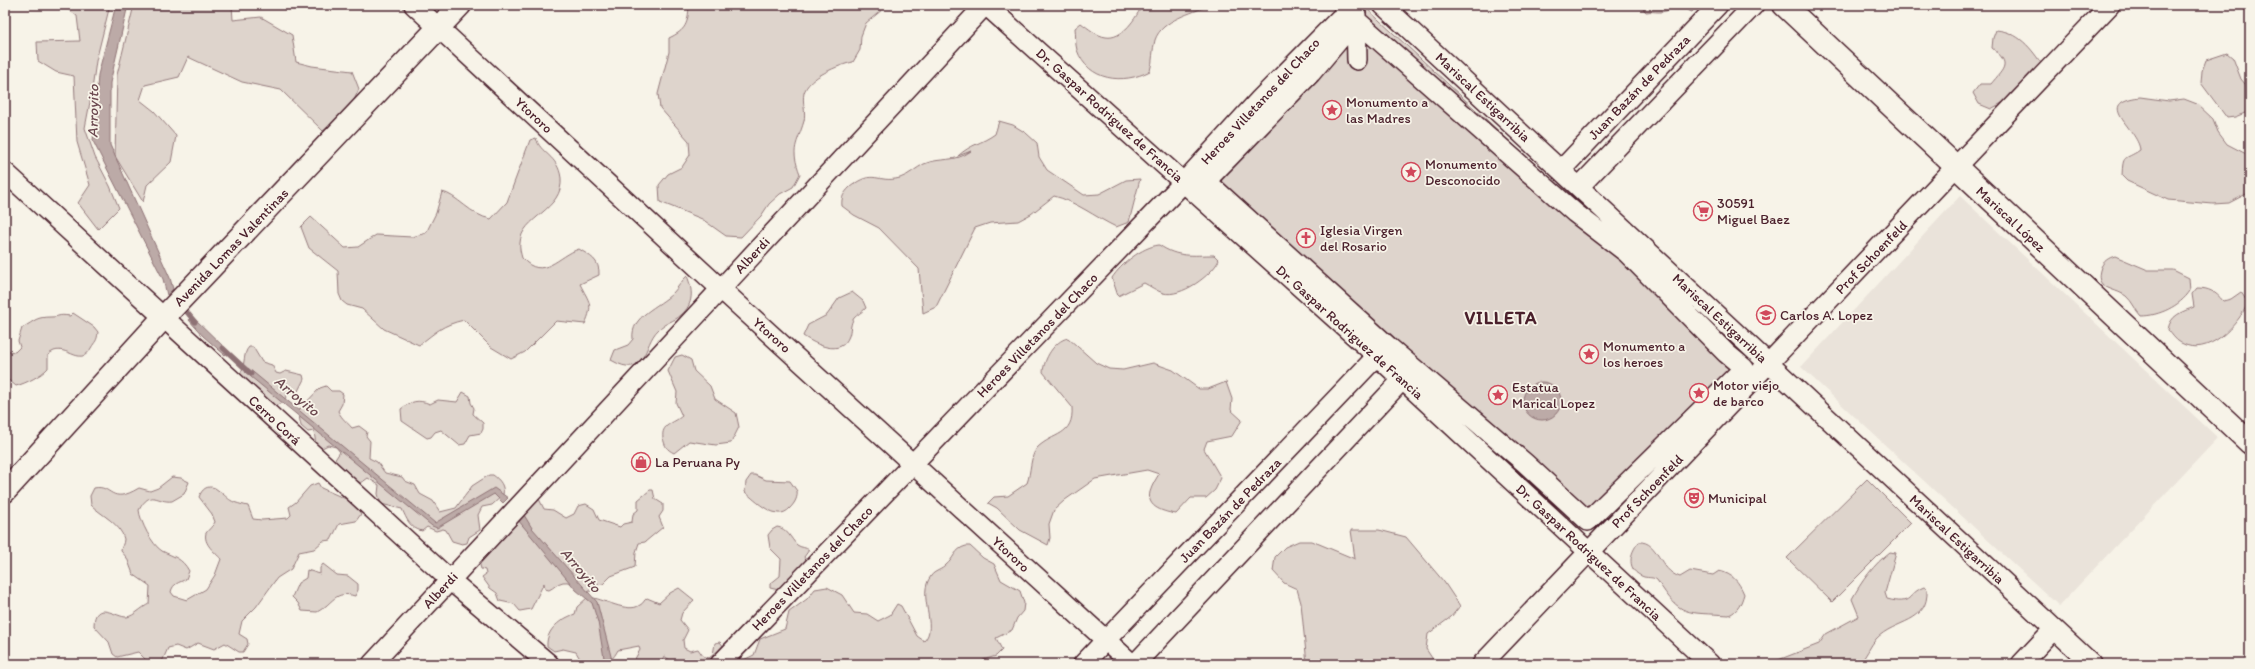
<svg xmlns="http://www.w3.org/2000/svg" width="2255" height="669" font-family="Itim,sans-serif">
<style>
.built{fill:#eae3da}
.green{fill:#ded4cc;stroke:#947a7c}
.water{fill:#bcaaa7;stroke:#8e7275}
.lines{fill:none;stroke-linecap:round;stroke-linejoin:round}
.stream{stroke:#8e7275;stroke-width:5}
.street-casing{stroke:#4a1f2b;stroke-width:22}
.secondary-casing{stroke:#4a1f2b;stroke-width:25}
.street{stroke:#f7f3e8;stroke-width:19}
.secondary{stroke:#f7f3e8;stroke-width:22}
.labels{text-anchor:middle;stroke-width:3.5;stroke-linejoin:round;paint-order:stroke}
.street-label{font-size:14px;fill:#4a1f2b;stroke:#f7f3e8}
.poi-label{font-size:14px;fill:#4a1f2b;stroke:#f7f3e8;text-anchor:start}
.water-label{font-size:15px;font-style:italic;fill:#6c4950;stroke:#f7f3e8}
.district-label{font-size:18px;font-weight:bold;letter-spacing:1px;fill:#4a1f2b;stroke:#f7f3e8}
</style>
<rect width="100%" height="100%" fill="#f7f3e8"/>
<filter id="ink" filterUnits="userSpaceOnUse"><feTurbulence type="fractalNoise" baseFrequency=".025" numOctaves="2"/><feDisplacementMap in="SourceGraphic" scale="8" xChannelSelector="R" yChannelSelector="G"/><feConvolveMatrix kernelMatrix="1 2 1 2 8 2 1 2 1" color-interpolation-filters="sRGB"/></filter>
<g filter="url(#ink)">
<path class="built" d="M 1960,196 L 2218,438 L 2059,606 L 1801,367 Z"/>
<path class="green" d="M 62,5 L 110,5 L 96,61 L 91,97 L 85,128 L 95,157 L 110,186 L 119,208 L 98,229 L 78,203 L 90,185 L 77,142 L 74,76 L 56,72 L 38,61 L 37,42 L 80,41 L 77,16 Z
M 134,5 L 232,5 L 233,20 L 261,17 L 292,35 L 296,62 L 312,66 L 352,71 L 359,89 L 350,109 L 323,131 L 281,90 L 242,82 L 188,57 L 179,77 L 145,85 L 140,100 L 154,111 L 176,136 L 171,162 L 147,185 L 143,202 L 115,156 L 117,75 Z
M 689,5 L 888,5 L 866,23 L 861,36 L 860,50 L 853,62 C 839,65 808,77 804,93 C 802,102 806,112 804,121 C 797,145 790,148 800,174 L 793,187 L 780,194 L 769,204 L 761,216 L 741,237 L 726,236 L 702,219 L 660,202 L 659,185 L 668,174 L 682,167 L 690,155 L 689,141 L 660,108 L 658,94 L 669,52 L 669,38 C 686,30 688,24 689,5 Z
M 1142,5 L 1209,5 C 1192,14 1162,19 1155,40 C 1152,50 1153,61 1150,71 C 1123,85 1088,81 1077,50 C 1075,44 1076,35 1075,28 L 1081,23 C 1088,28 1097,36 1106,37 C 1122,40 1137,17 1142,5 Z
M 1640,5 L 1696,5 L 1697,6 L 1692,12 C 1670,1 1677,11 1659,12 C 1654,12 1652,11 1646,12 Z
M 1365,7 L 1753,367 L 1601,519 L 1414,359 L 1416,357 L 1208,174 Z
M 1996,30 C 2019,32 2031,48 2043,66 L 2009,99 L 1991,109 L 1979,104 L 1973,93 L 1980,84 L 1991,84 C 2004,68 2012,64 1992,48 L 1993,38 Z
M 2227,53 L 2233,58 L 2241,79 L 2250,90 L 2250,111 L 2235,117 L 2227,118 L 2201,83 L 2202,71 L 2206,60 Z
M 2140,97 L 2169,101 L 2184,99 L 2197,104 L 2213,119 L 2218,132 L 2227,144 L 2250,156 L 2250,192 L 2229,203 L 2213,204 L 2168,200 L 2127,181 L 2122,176 C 2123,153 2124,161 2140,150 C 2138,128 2092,103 2140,97 Z
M 999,121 L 1013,125 L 1026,133 L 1037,143 L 1039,157 L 1047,170 L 1084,195 L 1099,194 L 1126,180 L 1140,179 L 1129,222 L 1116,227 C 1095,217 1075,201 1054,196 L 1031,214 L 1018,221 L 990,223 L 975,228 L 936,307 L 923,313 L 919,269 L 879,228 L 854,215 L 842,206 C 841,197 844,193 850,187 C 874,168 877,184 900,178 C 909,175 916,168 924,164 C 940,157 955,163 971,151 L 958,156 C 971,144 981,144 995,134 Z
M 536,138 C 540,154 558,155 561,178 C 564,210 521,217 520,243 C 519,248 521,254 522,258 C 543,282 559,255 579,249 C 590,256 600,260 599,275 L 580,284 C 589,302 594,304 585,324 L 556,321 L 525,352 L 511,359 L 491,347 L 464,320 C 442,325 436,332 419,345 L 384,329 L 362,309 L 347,305 L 342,301 L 339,294 L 338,271 L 309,248 L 301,227 L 311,217 L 345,248 L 358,247 L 376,235 L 412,237 L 426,233 L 436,213 L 442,192 C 456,194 471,216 491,219 L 507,202 L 530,140 Z
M 1159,245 C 1178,258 1192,255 1214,255 L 1219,260 C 1212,275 1181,298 1163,293 C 1157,291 1150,286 1144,283 L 1118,296 L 1112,278 C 1121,264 1142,247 1159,245 Z
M 2115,256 L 2148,270 L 2173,270 L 2189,278 L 2190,291 C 2180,306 2159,316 2141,316 C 2135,310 2133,302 2126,296 C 2113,287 2093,290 2101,267 C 2104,261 2108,258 2115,256 Z
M 687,276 C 693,290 694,304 681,315 C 675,321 664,323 658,330 C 643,344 647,381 611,360 L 615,350 L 628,345 L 633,339 C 630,316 659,307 673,293 C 678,288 681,281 687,276 Z
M 2197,288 C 2209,288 2216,292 2223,301 L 2231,299 L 2241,292 L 2248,303 C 2238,325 2208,358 2181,343 C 2175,340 2172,334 2168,330 C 2170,315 2182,312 2194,307 L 2192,294 Z
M 852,292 L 863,301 L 866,308 C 862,312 857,315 854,318 C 850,324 851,330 849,336 C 841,358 815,344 803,336 L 808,325 L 827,315 L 839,298 Z
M 73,313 L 94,327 L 98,332 C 97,342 95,341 91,348 C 80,370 64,339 48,355 L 48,368 C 41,376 26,383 16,386 L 5,377 L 5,345 L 9,351 L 15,352 L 20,347 L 18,341 L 22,328 C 36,320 36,317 51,317 C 60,317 57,314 70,316 Z
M 1068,338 L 1096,363 L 1109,369 L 1123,370 L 1153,363 L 1173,370 L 1199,389 L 1208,389 L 1226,382 L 1232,399 L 1231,410 L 1242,420 L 1232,436 L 1207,441 L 1204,449 L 1221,478 L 1215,490 L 1206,498 L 1191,498 L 1176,514 C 1165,512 1146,508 1150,492 C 1152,485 1156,479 1159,474 L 1147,470 L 1095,479 L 1065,500 L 1054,510 L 1049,524 L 1050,538 L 1048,545 L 1020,530 L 997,508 L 988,503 L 994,497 L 1008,496 L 1027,483 C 1031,473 1030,456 1037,448 C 1053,432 1074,437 1072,407 L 1043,372 C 1044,359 1054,341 1068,338 Z
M 249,347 L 253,347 L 262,362 L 272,365 L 276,373 L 280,374 L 286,371 L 303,375 L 304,379 L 298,391 L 288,393 L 283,403 L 271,407 L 239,375 C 246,368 242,354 249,347 Z
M 682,355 L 691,360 L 694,371 L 710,386 L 715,399 L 736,413 L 739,427 L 731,443 L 716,445 L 689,441 L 674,453 C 666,449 665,446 663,438 C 661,424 673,424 682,416 L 676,403 L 677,392 L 668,371 L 675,357 Z
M 326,386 L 331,391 L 339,391 L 343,394 L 342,404 L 338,411 C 342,419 347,422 352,428 L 359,426 L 367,432 L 366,436 L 370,441 L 369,458 L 377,462 L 385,473 L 402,477 L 405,481 L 415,485 L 420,494 L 433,501 L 440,512 L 456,508 C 462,499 467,494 472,486 L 489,475 L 493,475 C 500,480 505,486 503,495 L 492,505 L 482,507 L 478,515 L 480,530 L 469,537 L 467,543 L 462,544 L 452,541 L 446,530 L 443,529 L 436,531 L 427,527 L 422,531 C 410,528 407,520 402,509 L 381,504 L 378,494 L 379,485 L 368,478 L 361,483 L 349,477 L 334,461 L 340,452 L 336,447 L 328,445 L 322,448 L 316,445 L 314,431 L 308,432 L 301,426 L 298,411 L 320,388 Z
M 463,392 L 470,396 L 471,403 L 474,408 L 473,414 L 483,423 L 483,429 L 481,433 L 470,435 L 465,444 L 459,445 L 441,430 L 435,432 L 431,437 L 427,438 L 402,421 L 401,409 C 411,401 418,399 430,404 L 438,400 L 457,402 Z
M 751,475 L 755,475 L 766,480 L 790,481 L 797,491 C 798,497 795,503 790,508 C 777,523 756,501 745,492 L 746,482 Z
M 172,477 L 181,478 L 189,482 L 184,494 L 172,501 C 157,503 151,488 139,510 C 140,521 152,545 162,551 C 174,557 182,558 189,571 L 186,579 C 179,583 173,583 171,592 L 174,596 L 187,600 L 206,589 L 215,575 L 221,559 C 215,552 203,544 206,533 C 208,530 213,526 215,522 L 212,514 L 199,497 C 202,489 207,485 215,488 C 232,500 226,501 248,506 L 253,519 L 262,520 L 288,518 L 291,515 L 289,507 L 296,502 L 310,486 L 318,483 L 321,488 L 346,499 L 357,507 L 361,514 L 356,521 L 339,524 L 331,540 L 323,541 L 314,549 L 299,552 L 291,569 L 277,578 L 256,607 L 242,621 L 239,634 L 247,639 L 248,644 L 243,652 L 239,652 L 225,643 L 214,649 L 198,643 L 186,650 L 176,646 L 168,648 L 161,664 L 150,664 L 138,652 L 117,657 L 113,654 L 109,642 L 94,626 C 94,598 117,618 127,617 C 134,616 142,607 149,604 L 150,586 L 133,574 L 127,558 L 121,551 C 121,547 124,544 124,539 C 121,524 101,515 91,505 L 90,496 L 94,488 C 113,484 109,506 139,488 L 150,491 L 158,488 Z
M 1867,479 L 1911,523 L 1832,602 L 1787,558 Z
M 650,490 L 653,490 L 655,499 L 663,504 L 663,511 L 659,517 L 663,527 L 645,542 L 639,543 L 636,552 L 635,567 L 611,576 L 603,584 L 597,585 L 591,591 C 581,593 574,580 563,582 C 557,583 554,588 549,590 L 545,589 L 544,583 L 531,609 L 520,611 L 514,604 L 500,601 L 497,593 L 490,588 L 482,577 L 486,574 L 485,570 L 481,569 L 479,561 L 535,499 L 539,499 L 544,509 L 553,510 L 566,518 L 574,514 L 578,506 L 586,504 L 594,509 L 599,520 L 620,527 L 623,524 L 632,522 L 633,514 L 638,510 L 638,500 Z
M 777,527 C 787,528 791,539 797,545 C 801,548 806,547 809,550 L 804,557 L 808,563 L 779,590 L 770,588 L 770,584 L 780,576 L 781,559 L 770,548 L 768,535 L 772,530 Z
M 1351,530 L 1379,530 L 1406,537 L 1444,582 L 1460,606 L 1451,617 L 1428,634 L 1426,649 L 1436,664 L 1307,664 L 1301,603 L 1297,589 L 1284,583 L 1273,571 L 1275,557 L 1285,547 L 1299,541 L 1312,541 L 1355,559 Z
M 1639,542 C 1659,541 1658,570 1680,577 L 1690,571 L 1713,575 L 1719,571 C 1733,574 1739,582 1744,594 C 1741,604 1738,611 1729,615 C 1686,612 1681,618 1657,580 C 1653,577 1649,578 1644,577 C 1626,571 1629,553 1639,542 Z
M 966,546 L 970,546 L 983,558 L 994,564 L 1001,580 L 1020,591 L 1024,603 L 1023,611 L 1017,618 L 1012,630 L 996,638 L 1002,650 L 996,656 L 983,660 L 981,664 L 735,664 L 754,655 L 760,639 L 785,629 L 789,612 L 807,599 L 815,589 L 827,587 L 842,595 L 854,613 L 867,614 L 878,621 L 890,615 L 897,604 L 901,606 L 917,636 L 924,641 C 939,627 916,595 931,576 C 934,571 942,570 946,565 C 954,559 954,549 966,546 Z
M 1890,552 L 1896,553 L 1885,593 L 1887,599 C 1914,606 1906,594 1924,587 L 1927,589 C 1929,624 1895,619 1876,639 C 1870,646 1866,657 1859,664 L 1768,664 L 1819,644 L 1826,634 L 1859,616 L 1852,599 C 1861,582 1874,564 1890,552 Z
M 323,564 L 337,575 L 348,576 L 358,584 L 358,590 L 355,596 C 334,590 334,603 317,612 L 302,611 L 298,603 L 292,597 L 298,583 L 306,578 L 307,570 L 320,574 L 320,568 Z
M 679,588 L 694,600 L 682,613 L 680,620 L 688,630 L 683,640 L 684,648 L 690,651 L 698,649 L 703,656 L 709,658 L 713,655 L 715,643 L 720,642 L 724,647 L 712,664 L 672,664 L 670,660 L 664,656 L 662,660 L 654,661 L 651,664 L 632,664 L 640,650 L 639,646 L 618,650 C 609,667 601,664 583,664 L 576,652 L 563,649 L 554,651 L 547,646 C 546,629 561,619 575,614 L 577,607 L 588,597 C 603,598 628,614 640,605 C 643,604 644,600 647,598 L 659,603 L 670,593 Z"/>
<path class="water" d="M 116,5 L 128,5 L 110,83 L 110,145 L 170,278 L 173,289 L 167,295 L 163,279 L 93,141 L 98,75 Z
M 192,316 L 229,352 L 225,355 L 203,336 L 189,320 Z
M 248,368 L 435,523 L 494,488 L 508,498 L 503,503 L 494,494 L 437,528 L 432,526 L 245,372 Z
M1523 401a19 19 0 1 1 38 0a19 19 0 1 1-38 0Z
M 524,515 L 532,528 L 597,602 L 613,664 L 605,664 L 598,622 L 592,603 L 576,590 L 518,520 Z"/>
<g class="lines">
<path class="stream" d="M 181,305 L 195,322
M 223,348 L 251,374"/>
<defs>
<path id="street" d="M 414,5 L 721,289 L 1132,664
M 986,5 L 1377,356 L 1710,664
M 1383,5 L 2092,664
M 1356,14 L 1357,60
M 1356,20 L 1575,213 L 1627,253 L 1726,353 L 1744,368 L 1588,521 L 1525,463 L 1389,347 L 1206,181 L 1311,73 Z
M 1561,170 L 1718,5
M 5,172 L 450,580 L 549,664
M 1579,187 L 1754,5
M 372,664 L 985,5
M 720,664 L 1185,181 L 1260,99 L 1353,5
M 1083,664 L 1377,356
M 1135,664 L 1403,379
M 1482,664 L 2110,5
M 2021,664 L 2053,630"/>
<path id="secondary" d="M 1784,5 L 2250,443
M 5,491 L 164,317 L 460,5"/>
</defs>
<use href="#street" class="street-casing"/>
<use href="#secondary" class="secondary-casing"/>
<use href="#street" class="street"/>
<use href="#secondary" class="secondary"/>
</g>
</g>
<defs>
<symbol id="sight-ring" viewBox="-11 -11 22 22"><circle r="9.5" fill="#f7f3e8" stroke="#d1495b" stroke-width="1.5"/><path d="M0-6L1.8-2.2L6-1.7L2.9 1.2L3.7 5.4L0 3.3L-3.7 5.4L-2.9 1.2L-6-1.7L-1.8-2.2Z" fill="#d1495b"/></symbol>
<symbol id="supermarket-ring" viewBox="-11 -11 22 22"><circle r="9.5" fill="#f7f3e8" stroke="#d1495b" stroke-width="1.5"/><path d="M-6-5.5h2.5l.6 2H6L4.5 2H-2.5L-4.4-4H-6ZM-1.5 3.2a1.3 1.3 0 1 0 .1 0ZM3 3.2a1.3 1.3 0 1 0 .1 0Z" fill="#d1495b"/></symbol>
<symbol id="church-ring" viewBox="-11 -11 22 22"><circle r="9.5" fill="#f7f3e8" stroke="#d1495b" stroke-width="1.5"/><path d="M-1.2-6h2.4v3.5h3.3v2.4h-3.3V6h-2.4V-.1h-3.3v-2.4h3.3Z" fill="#d1495b"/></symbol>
<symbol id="university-ring" viewBox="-11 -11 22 22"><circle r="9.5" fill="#f7f3e8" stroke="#d1495b" stroke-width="1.5"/><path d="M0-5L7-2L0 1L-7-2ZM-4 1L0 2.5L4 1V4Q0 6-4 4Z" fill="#d1495b"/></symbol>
<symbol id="shop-ring" viewBox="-11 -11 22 22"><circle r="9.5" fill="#f7f3e8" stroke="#d1495b" stroke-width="1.5"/><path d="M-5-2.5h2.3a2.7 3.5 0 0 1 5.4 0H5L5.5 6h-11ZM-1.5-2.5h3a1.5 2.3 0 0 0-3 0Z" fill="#d1495b"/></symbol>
<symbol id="theatre-ring" viewBox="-11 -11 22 22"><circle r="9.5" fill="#f7f3e8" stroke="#d1495b" stroke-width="1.5"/><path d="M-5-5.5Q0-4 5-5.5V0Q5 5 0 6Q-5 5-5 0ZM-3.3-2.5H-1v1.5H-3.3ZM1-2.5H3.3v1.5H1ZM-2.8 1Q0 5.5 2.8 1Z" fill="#d1495b"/></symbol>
</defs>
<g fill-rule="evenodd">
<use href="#sight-ring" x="1321" y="99" width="22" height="22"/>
<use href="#sight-ring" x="1400" y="161" width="22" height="22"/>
<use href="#supermarket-ring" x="1692" y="200" width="22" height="22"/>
<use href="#church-ring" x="1295" y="227" width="22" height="22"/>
<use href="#university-ring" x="1755" y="304" width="22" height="22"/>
<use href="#sight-ring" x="1578" y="343" width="22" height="22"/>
<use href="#sight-ring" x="1688" y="382" width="22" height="22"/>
<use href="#sight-ring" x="1487" y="384" width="22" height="22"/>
<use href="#shop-ring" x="630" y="451" width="22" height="22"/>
<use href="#theatre-ring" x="1683" y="487" width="22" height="22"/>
</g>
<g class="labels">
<g class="street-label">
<text transform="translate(1639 87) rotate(-46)" y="5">Juan Bazán de Pedraza</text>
<text transform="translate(1483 97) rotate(43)" y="5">Mariscal Estigarribia</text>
<text transform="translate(1260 101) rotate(-47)" y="5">Heroes Villetanos del Chaco</text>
<text transform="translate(534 115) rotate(43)" y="5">Ytororo</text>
<text transform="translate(1110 115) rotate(42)" y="5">Dr. Gaspar Rodriguez de Francia</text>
<text transform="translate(2011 219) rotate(43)" y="5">Mariscal López</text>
<text transform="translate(231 247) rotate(-46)" y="5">Avenida Lomas Valentinas</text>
<text transform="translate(752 255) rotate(-47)" y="5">Alberdi</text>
<text transform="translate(1871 257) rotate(-46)" y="5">Prof Schoenfeld</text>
<text transform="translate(1720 318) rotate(43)" y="5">Mariscal Estigarribia</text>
<text transform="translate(1350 332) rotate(42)" y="5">Dr. Gaspar Rodriguez de Francia</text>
<text transform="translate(772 335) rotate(42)" y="5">Ytororo</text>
<text transform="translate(1037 335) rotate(-46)" y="5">Heroes Villetanos del Chaco</text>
<text transform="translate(275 420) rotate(43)" y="5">Cerro Corá</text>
<text transform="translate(1647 491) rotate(-46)" y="5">Prof Schoenfeld</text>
<text transform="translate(1230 510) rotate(-46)" y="5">Juan Bazán de Pedraza</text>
<text transform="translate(1957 539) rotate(43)" y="5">Mariscal Estigarribia</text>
<text transform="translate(1589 552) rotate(43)" y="5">Dr. Gaspar Rodriguez de Francia</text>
<text transform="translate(1011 554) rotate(43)" y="5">Ytororo</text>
<text transform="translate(812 568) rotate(-46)" y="5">Heroes Villetanos del Chaco</text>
<text transform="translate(440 590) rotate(-47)" y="5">Alberdi</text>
</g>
<g class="poi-label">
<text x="1346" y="107">Monumento a<tspan x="1346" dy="16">las Madres</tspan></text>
<text x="1425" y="169">Monumento<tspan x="1425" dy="16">Desconocido</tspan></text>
<text x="1717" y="208">30591<tspan x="1717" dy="16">Miguel Baez</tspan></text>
<text x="1320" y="235">Iglesia Virgen<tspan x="1320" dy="16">del Rosario</tspan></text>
<text x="1780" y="320">Carlos A. Lopez</text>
<text x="1603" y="351">Monumento a<tspan x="1603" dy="16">los heroes</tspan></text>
<text x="1713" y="390">Motor viejo<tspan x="1713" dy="16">de barco</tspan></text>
<text x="1512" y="392">Estatua<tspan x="1512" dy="16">Marical Lopez</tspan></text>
<text x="655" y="467">La Peruana Py</text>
<text x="1708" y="503">Municipal</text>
</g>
<g class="water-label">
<text transform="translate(93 111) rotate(-89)" y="5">Arroyito</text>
<text transform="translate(297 396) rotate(40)" y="5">Arroyito</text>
<text transform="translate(581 570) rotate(50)" y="5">Arroyito</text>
</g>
<g class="district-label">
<text x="1501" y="324">VILLETA</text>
</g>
</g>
<rect width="2255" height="669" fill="none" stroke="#f7f3e8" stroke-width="20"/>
<rect x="10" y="10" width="2235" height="649" fill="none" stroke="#4a1f2b" stroke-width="1.5" filter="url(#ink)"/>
</svg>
